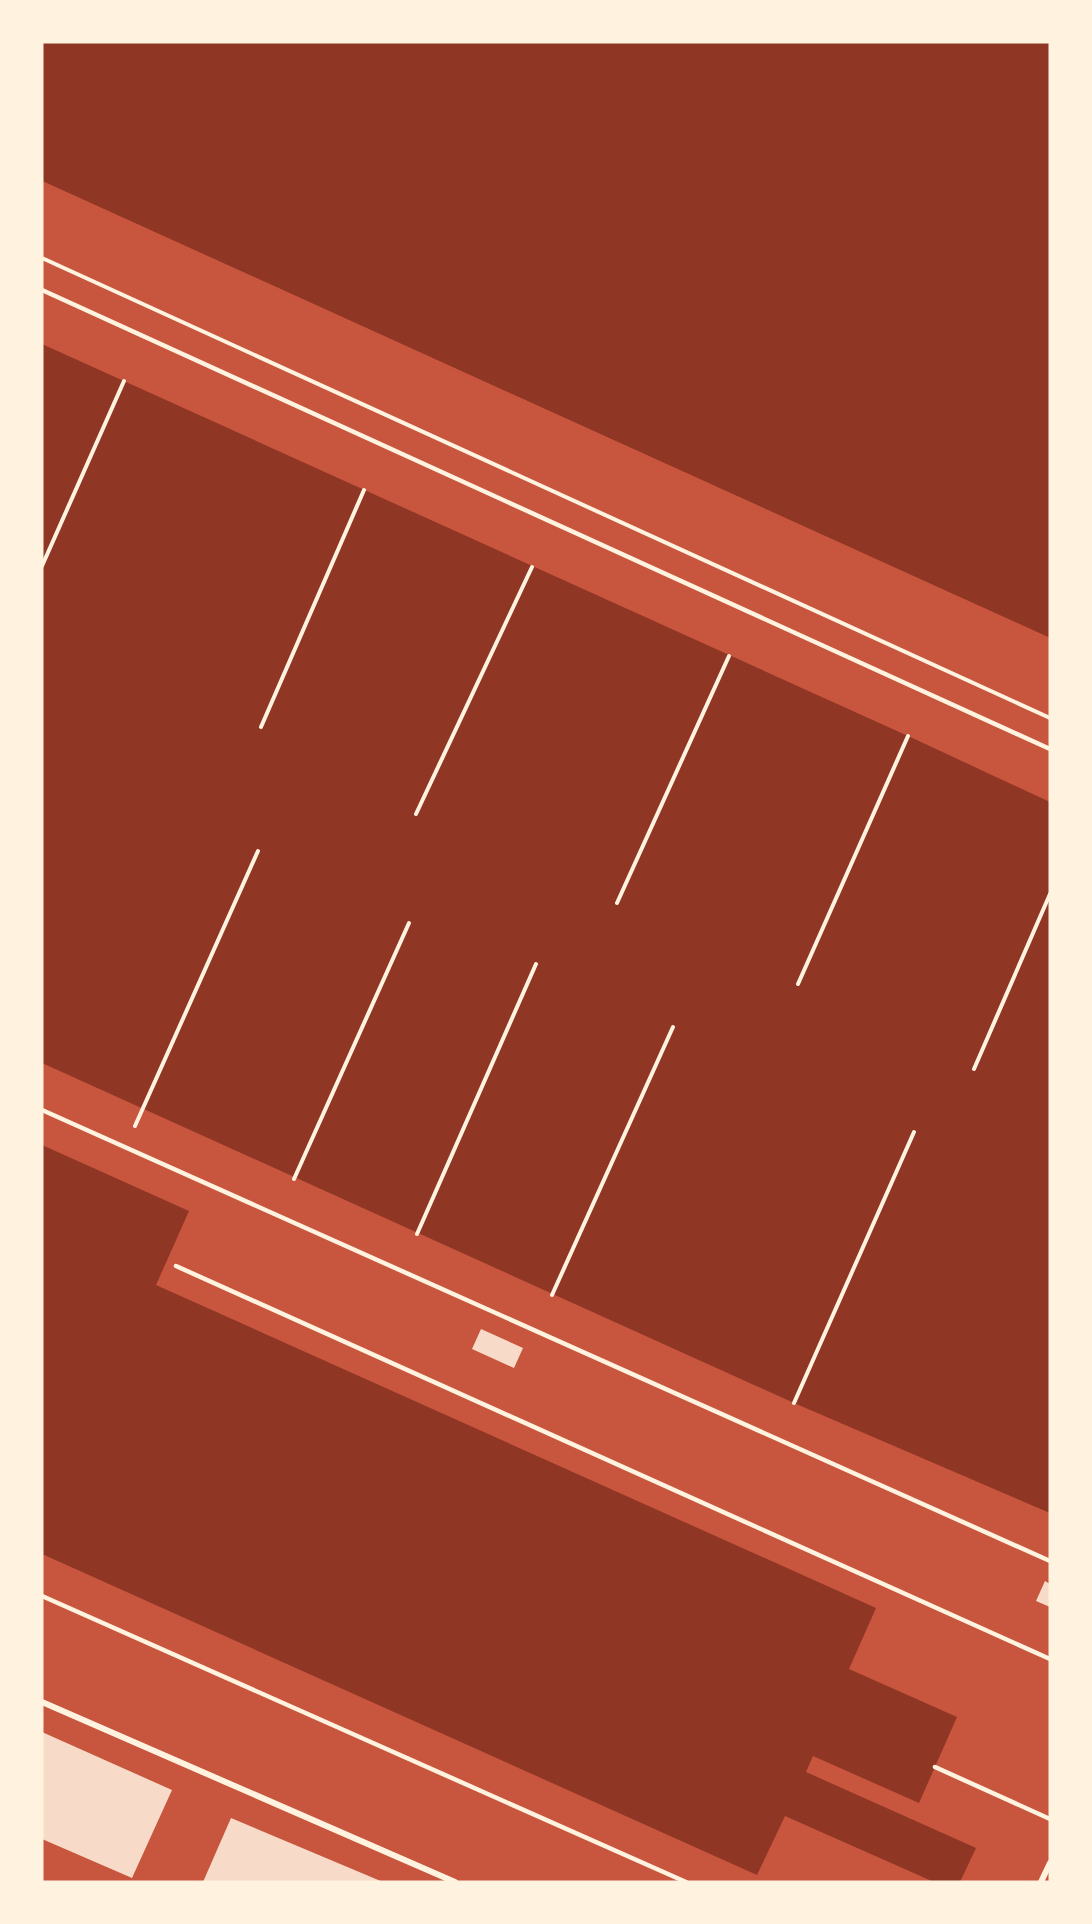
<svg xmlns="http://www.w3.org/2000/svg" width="1092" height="1924" font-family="Karla,sans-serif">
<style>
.water{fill:#8f3625}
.pier{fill:#c8553d}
.building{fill:#f7dbc8}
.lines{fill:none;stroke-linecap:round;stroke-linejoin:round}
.path{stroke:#fff3e0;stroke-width:4}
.service{stroke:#fff3e0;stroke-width:4.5}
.minor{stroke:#fff3e0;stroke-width:6}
</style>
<rect width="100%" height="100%" fill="#c8553d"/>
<path class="water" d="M 42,42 L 1050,42 L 1050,638 L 42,181 Z
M 42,344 L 908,736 L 1050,802 L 1050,1513 L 794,1403 L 42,1063 Z
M 42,1145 L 189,1211 L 156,1285 L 876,1608 L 849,1669 L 957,1717 L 919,1803 L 813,1756 L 806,1772 L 976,1848 L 960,1882 L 934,1882 L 785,1816 L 757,1875 L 42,1554 Z"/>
<path class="pier" d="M 42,181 L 1050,638 L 1050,641 L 42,184 Z"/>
<path class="building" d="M 481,1329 L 523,1348 L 514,1368 L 472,1349 Z
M 1045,1581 L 1050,1584 L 1050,1607 L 1036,1601 Z
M 42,1732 L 172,1790 L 132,1878 L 42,1839 Z
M 231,1818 L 383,1882 L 203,1882 Z"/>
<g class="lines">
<path class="path" d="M 42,258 L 1050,718
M 42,566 L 124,381
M 261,727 L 364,490
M 416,814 L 532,567
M 617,903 L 729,656
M 798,984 L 908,736
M 974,1069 L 1050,894
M 135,1126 L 258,851
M 294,1179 L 409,923
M 417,1234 L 536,964
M 552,1295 L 673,1027
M 794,1403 L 914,1132"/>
<path class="service" d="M 42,290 L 1050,749
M 42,1110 L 1050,1561
M 176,1266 L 1050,1659
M 42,1596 L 686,1882
M 935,1767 L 1050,1819"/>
<path class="minor" d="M 42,1702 L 455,1882
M 1041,1882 L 1050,1863"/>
</g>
<rect width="1092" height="1924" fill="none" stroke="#fff3e0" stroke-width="87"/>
</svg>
